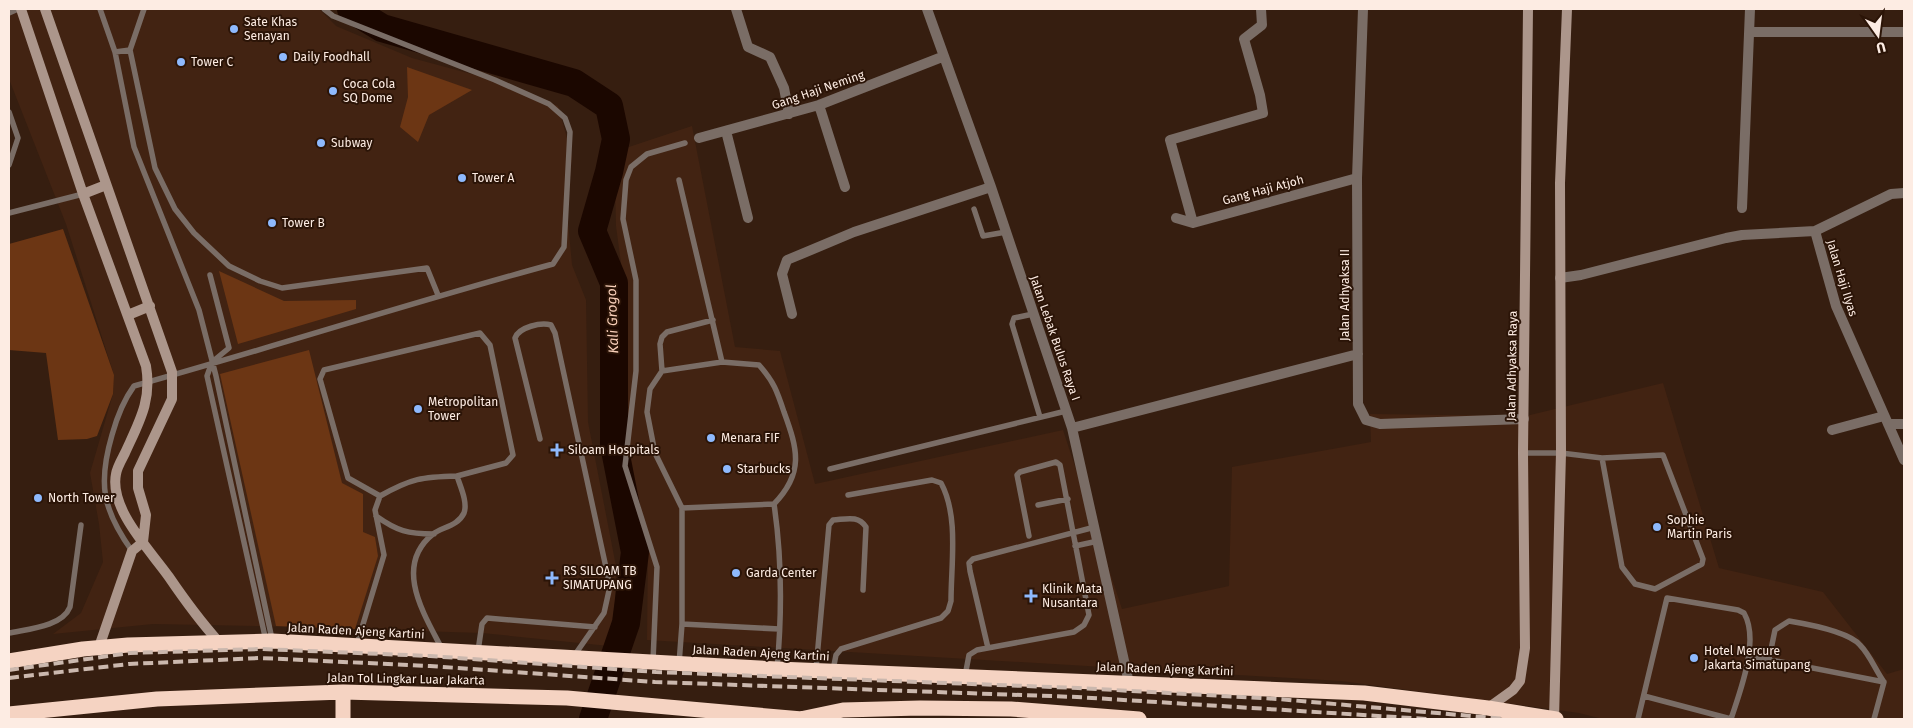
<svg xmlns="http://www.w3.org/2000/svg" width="1913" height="728" font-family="'Fira Sans',sans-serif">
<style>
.built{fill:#422312}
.green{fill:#6c3614}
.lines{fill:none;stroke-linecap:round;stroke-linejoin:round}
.river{stroke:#1b0700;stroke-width:28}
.lane{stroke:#7a6d66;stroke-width:5.5}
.street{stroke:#7a6d66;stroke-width:10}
.secondary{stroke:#ac968b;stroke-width:10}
.highway{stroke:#f5d3c2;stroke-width:15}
.rail{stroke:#cbb8ae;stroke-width:4;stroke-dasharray:10 5;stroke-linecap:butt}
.poi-dot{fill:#8eb9fd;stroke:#2b1407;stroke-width:2}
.labels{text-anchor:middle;stroke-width:4;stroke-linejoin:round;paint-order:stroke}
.poi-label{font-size:12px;fill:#fdece3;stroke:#2b1407;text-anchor:start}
.street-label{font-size:12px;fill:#fdece3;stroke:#2b1407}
.water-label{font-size:14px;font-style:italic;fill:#f8cfb9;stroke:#2b1407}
</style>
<rect width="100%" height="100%" fill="#361e10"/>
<path class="built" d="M 9,9 L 319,9 L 336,26 L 412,58 L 501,82 L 558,106 L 572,156 L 567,210 L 572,265 L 586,300 L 588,422 L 616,566 L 615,603 L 609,646 L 482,633 L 260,626 L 153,624 L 53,634 L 81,613 L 103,562 L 99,524 L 90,473 L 113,394 L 114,375 L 66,224 L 9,79 Z
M 692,126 L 735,347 L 780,351 L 815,484 L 1063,430 L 1122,609 L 1229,586 L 1232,467 L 1371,442 L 1370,414 L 1526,416 L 1663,383 L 1719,568 L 1823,592 L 1887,674 L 1904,669 L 1904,719 L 1603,719 L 1579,713 L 1341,681 L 647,640 L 648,551 L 622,474 L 619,454 L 627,370 L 625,293 L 616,226 L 615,184 L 623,149 Z"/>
<path class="green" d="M 407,67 L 472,90 L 429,115 L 418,142 L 400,127 L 408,97 Z
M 63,229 L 114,375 L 113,394 L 97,436 L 87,439 L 58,440 L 46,353 L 9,350 L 9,244 Z
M 219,271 L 284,301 L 356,300 L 356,309 L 238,344 Z
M 309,350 L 342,483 L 363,494 L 363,532 L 375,537 L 378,556 L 355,629 L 276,626 L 220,374 Z"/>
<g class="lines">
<path class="river" d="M 351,9 L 382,28 L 574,83 L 609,106 L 616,139 L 609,172 L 592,231 L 614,283 L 614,445 L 635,552 L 626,623 L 593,719"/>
<path class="lane" d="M 100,9 L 115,52 L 134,147 L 199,310 L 216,376 L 272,639
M 144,9 L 130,50 L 155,168 L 175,209 L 194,233 L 229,266 L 260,281 L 282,288 L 427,268 L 438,295
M 9,13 L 18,9
M 115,52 L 130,50
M 9,112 L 18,138 L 9,165
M 679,180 L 722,362
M 974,209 L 983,236 L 1006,232
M 9,213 L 83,194
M 210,275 L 229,348 L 212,362 L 207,376 L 266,641
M 1033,314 L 1014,318 L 1012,324 L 1040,417
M 662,371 L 722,362 L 759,365 C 774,382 777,391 784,412 C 798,450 804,473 774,504 L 682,508
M 540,439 L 515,338 C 519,327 541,322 551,325 L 555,333 L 610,586 L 604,613 L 574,656
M 1523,453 L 1561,453 L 1602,458 L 1663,455 L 1703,559 L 1702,564 L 1655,589 L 1635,584 L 1622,567 L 1602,458
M 830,469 L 1066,411
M 380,496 L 348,478 L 320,379 L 324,370 L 480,333 L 490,345 L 513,455 L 506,463 L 457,476
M 774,504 C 782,558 782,614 777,669
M 1038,505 L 1068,499
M 376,516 C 397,531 408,534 434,534
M 1075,546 L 1098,541
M 132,551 C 102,509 98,483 112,435 C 117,417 123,401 134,386 C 274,347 413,302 553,264 L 564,247 L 570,132 L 565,118 L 549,104 L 495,80 L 333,16 L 324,9
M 682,624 L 779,629
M 9,633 C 27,629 62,627 70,607 L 81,525
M 357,644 L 384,555 L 375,510 L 380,496 C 412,478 422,477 457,476 C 460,486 468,502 464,513 C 458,526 442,527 433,534 C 393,566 424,614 442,649
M 988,648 L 970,571 L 969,563 L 973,559 L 1095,527
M 478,651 L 482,624 L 487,618 L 595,627
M 1769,659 L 1775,630 L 1789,621 C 1807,624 1848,631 1860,645 C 1870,655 1876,671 1884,682 L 1874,719
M 653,661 L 657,567 L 625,466 L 636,371 L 636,280 L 623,219 L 626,180 L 631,167 L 647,154 L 685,143
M 1749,661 L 1756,657 L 1884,682
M 679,664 L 682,624 L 682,508 L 655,453 L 647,412 L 650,389 L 662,371 L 660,344 L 662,337 L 667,332 L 713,320
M 816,669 L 829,525 L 833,520 C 847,519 858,515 866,527 L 863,590
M 833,670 L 836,655 L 841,649 L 941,618 L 948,611 L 951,601 C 951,564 959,516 941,483 L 932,480 L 848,495
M 965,676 L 969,655 L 977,650 L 1074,632 L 1084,625 L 1089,615 L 1060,465 L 1056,462 L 1020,472 L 1017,475 L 1029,536
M 1644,696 L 1731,719
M 1638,719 L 1667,598 L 1738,610 L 1744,613 C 1760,641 1740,691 1731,719"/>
<path class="street" d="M 736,9 L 748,47 L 770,57 L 784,88 L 789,114
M 927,9 L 991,187 L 1072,428 L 1129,683
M 1363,9 L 1357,178 L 1358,404 L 1366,420 L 1380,424 L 1524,419
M 1750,32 L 1904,32
M 819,105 L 845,187
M 726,131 L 748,218
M 699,138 L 819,105 L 942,57
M 1742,208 L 1750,9
M 1176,218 L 1193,223 L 1357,178
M 1193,223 L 1170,140 L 1263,113 L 1260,95 L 1244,39 L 1262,25 L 1261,9
M 1815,231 L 1836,306 L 1904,460
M 1560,278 L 1581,275 L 1726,238 L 1742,235 L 1815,231 L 1891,194 L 1904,193
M 792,314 L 782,274 L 787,260 L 854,232 L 991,187
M 1888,424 L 1904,424
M 1072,428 L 1358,354
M 1832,430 L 1884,416"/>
<path class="secondary" d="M 21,9 L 83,194 L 146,366 C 152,401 139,422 125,453 C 122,459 117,467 116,474 C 109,509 150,550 169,577 C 184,599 200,621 218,641
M 45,9 L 172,372 L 172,399 L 138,471 L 138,488 L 146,515 L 143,542 L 132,551 L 99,647
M 83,194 L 106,185
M 128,315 L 150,306
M 1488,708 L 1513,690 L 1520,681 L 1525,648 L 1523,453 L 1528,9
M 1554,719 L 1561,453 L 1560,183 L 1567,9"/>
<path class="highway" d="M 9,661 L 83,649 L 128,645 L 272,641 L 777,669 L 1364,693 L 1488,708 L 1556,719
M 9,714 L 157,699 L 343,692 L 567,698 L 802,719
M 343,719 L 343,692
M 800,719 L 843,710 L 920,708 L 1011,709 L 1139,719"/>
<path class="rail" d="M 9,670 L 130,653 L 261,649 L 430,656 L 656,672 L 1078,688 L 1278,699 L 1505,719
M 9,678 L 129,664 L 260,658 L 430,666 L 655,682 L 1077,697 L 1427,719"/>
</g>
<g class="poi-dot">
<circle cx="234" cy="29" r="5"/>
<circle cx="283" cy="57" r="5"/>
<circle cx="181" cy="62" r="5"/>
<circle cx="333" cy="91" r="5"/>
<circle cx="321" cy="143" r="5"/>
<circle cx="462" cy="178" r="5"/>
<circle cx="272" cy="223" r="5"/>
<circle cx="418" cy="409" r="5"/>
<circle cx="711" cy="438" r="5"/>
<path d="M554.5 442.5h5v5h5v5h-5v5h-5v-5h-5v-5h5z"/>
<circle cx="727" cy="469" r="5"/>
<circle cx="38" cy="498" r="5"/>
<circle cx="1657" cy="527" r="5"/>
<circle cx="736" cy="573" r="5"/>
<path d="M549.5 570.5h5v5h5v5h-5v5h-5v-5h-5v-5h5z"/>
<path d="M1028.5 588.5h5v5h5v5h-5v5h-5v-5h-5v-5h5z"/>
<circle cx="1694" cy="658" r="5"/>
</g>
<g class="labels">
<g class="poi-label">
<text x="244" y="26">Sate Khas<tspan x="244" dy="14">Senayan</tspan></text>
<text x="293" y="61">Daily Foodhall</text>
<text x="191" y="66">Tower C</text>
<text x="343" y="88">Coca Cola<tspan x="343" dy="14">SQ Dome</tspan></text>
<text x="331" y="147">Subway</text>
<text x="472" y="182">Tower A</text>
<text x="282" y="227">Tower B</text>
<text x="428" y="406">Metropolitan<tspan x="428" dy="14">Tower</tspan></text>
<text x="721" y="442">Menara FIF</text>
<text x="568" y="454">Siloam Hospitals</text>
<text x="737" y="473">Starbucks</text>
<text x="48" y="502">North Tower</text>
<text x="1667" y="524">Sophie<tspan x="1667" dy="14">Martin Paris</tspan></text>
<text x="563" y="575">RS SILOAM TB<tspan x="563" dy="14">SIMATUPANG</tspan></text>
<text x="746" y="577">Garda Center</text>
<text x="1042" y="593">Klinik Mata<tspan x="1042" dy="14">Nusantara</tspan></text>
<text x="1704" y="655">Hotel Mercure<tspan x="1704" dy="14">Jakarta Simatupang</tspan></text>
</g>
<g class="street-label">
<text transform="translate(818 90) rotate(-19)" y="4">Gang Haji Neming</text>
<text transform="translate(1263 190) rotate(-15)" y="4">Gang Haji Atjoh</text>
<text transform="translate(1842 278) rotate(73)" y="4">Jalan Haji Ilyas</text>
<text transform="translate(1345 295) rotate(-90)" y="4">Jalan Adhyaksa II</text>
<text transform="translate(1055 338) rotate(71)" y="4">Jalan Lebak Bulus Raya I</text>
<text transform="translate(1512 366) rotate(-89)" y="4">Jalan Adhyaksa Raya</text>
<text transform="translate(356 631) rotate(3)" y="4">Jalan Raden Ajeng Kartini</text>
<text transform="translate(761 653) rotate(3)" y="4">Jalan Raden Ajeng Kartini</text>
<text transform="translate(1165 669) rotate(2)" y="4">Jalan Raden Ajeng Kartini</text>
<text transform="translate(406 679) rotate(1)" y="4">Jalan Tol Lingkar Luar Jakarta</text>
</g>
<g class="water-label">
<text transform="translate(612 319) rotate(-92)" y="5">Kali Grogol</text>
</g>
</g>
<rect width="1913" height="728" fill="none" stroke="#fdece3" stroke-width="20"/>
<g transform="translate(1878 35) rotate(166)" stroke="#2b1407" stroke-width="4" paint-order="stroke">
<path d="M0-4L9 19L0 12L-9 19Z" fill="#fdece3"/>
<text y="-8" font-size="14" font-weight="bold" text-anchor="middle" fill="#fdece3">U</text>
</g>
</svg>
